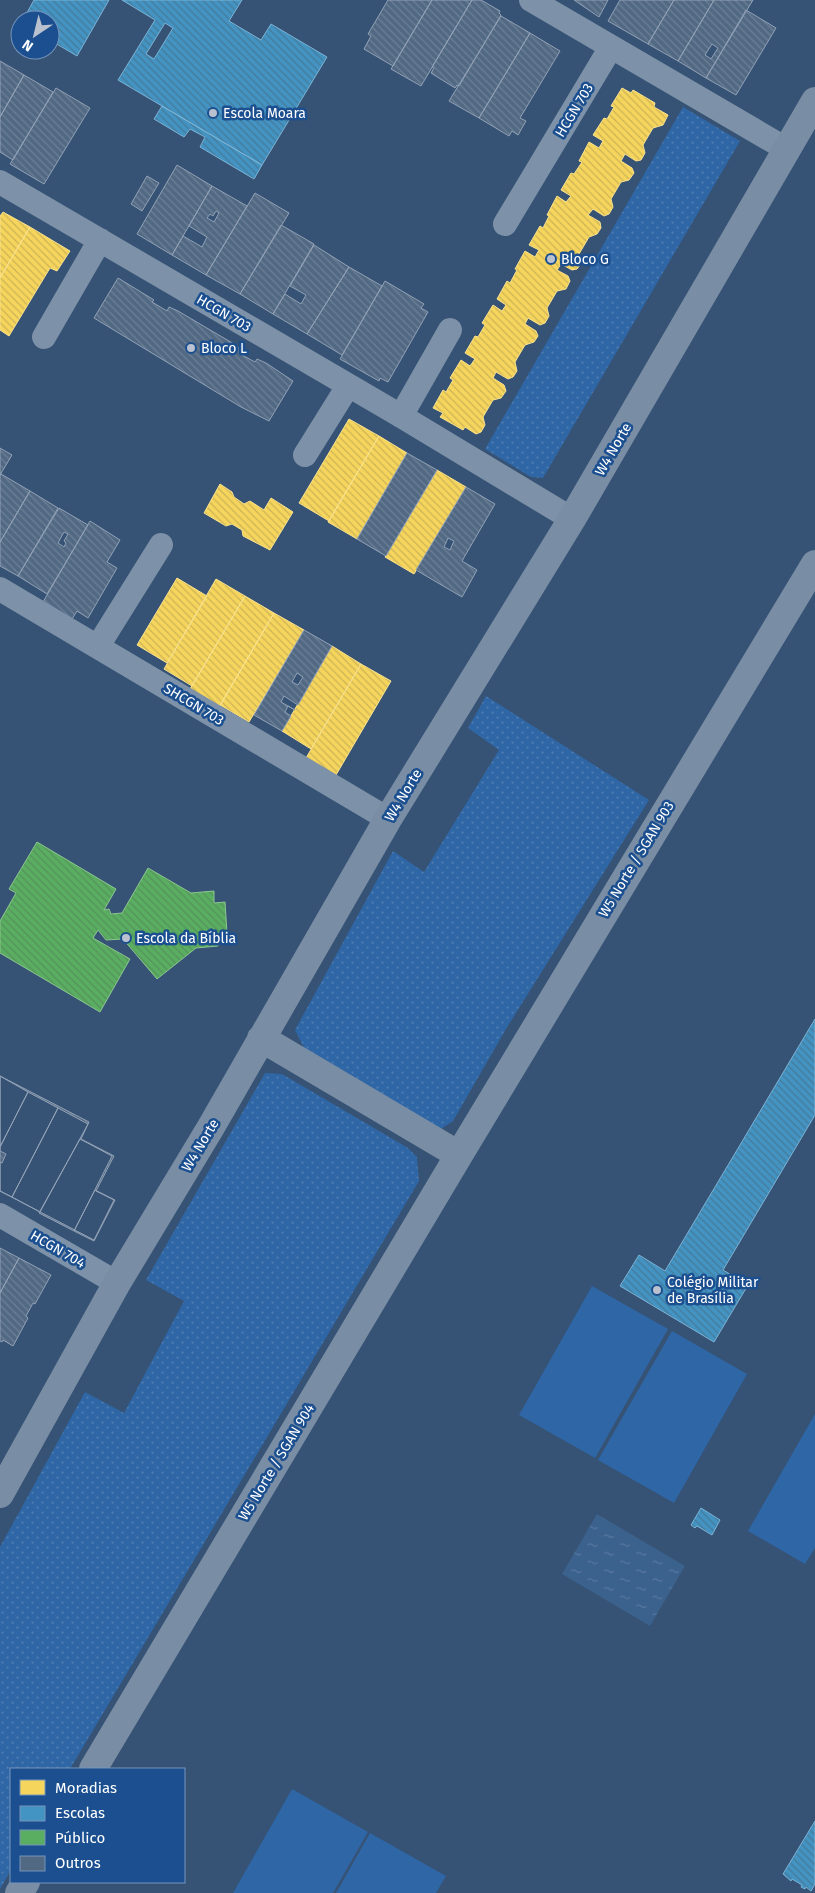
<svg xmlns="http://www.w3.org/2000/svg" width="815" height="1893" font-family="'Fira Sans',sans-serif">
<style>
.grass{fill:url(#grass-dots)}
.pitch{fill:#2f66a5}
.water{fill:url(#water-ripples)}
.homes{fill:url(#homes-back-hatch);stroke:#f9e28d}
.schools{fill:url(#schools-back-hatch);stroke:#7bb3d5;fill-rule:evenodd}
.public{fill:url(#public-back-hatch);stroke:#8cc690}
.building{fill:url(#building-back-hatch);stroke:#92a2b6;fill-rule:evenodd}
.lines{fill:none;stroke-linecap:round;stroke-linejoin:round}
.street{stroke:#7d92a8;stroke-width:24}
.secondary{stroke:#798da4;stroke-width:28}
.poi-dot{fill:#b9c2ce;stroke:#1b4f8f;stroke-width:2}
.labels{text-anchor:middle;stroke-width:5;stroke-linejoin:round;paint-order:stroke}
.street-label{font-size:14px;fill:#fff;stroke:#1b4f8f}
.poi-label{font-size:14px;fill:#fff;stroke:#1b4f8f;text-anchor:start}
</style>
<defs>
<pattern id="grass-dots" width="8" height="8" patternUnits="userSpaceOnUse" patternTransform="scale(1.25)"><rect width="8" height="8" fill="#2f66a5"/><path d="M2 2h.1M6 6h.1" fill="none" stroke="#4e7db2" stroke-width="1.8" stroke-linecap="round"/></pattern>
<pattern id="water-ripples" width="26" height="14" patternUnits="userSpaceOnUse" patternTransform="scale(1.25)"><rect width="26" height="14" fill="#3b618d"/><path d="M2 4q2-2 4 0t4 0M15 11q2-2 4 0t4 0" fill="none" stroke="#58799e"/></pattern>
<pattern id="homes-back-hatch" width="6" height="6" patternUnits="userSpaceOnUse" patternTransform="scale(1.25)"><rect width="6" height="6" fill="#f6d55c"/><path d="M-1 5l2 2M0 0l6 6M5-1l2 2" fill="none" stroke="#ccb358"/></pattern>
<pattern id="schools-back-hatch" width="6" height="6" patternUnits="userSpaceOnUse" patternTransform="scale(1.25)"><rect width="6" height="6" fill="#4393c3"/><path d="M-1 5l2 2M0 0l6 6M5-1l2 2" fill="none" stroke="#467a99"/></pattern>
<pattern id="public-back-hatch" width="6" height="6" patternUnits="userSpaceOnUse" patternTransform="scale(1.25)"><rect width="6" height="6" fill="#5aae61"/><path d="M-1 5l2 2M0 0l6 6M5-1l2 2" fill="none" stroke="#56915b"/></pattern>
<pattern id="building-back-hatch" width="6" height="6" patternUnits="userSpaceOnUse" patternTransform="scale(1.25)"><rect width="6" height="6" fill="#526984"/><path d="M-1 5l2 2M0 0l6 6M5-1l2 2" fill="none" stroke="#6c8096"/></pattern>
</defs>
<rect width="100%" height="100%" fill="#365274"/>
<path class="grass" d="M 683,107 L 740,141 L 543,478 L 531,477 L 485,449 Z
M 486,696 L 649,800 L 506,1029 L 453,1121 L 441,1129 L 306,1052 L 295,1030 L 393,851 L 424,872 L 499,750 L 468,728 Z
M 265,1073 L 282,1074 L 408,1148 L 417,1157 L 419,1181 L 70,1769 L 11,1769 L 11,1870 L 0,1889 L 0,1547 L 85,1392 L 124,1413 L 184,1301 L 146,1280 Z"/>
<path class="pitch" d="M 592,1286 L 668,1329 L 595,1458 L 519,1415 Z
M 672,1331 L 747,1374 L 674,1503 L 598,1460 Z
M 815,1414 L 815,1548 L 805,1564 L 748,1531 Z
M 292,1789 L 368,1832 L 333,1893 L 233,1893 Z
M 370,1833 L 446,1876 L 436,1893 L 336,1893 Z"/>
<path class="water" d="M 597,1514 L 685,1566 L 650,1626 L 562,1574 Z"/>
<path class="homes" d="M 622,88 L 631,93 L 633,90 L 655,103 L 654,107 L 668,115 L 663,125 L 653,128 L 643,145 L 645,153 L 641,160 L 636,161 L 625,154 L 621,161 L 632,168 L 634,173 L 629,180 L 621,182 L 611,199 L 613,207 L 609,214 L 604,216 L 593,209 L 588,215 L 600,222 L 601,228 L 597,234 L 589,237 L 579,254 L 582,262 L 577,269 L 572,270 L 561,264 L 557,270 L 568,276 L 570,281 L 566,289 L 557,291 L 547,308 L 549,316 L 545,323 L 540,325 L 528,318 L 525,324 L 536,331 L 538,336 L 534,342 L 525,345 L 515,362 L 517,371 L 513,377 L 508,379 L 496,372 L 493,378 L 504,385 L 506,391 L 501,398 L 493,400 L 483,417 L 485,425 L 481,432 L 476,434 L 465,427 L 463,430 L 440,417 L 443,413 L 433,408 L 443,390 L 446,392 L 453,380 L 450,378 L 461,360 L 470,366 L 475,359 L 465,353 L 475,336 L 478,337 L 485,325 L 482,323 L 493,305 L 502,311 L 506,305 L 497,299 L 507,281 L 510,283 L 517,270 L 515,269 L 525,251 L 535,257 L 539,250 L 529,245 L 540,226 L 543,228 L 549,216 L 547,215 L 557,196 L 566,202 L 571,196 L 561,190 L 571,173 L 574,174 L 582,162 L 579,161 L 589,142 L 599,148 L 603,141 L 593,135 L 604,118 L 607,119 L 614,107 L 611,106 Z
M 3,212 L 30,227 L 0,278 L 0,216 Z
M 30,227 L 70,251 L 57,271 L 50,268 L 9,336 L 0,330 L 0,278 Z
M 349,419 L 379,436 L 329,521 L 299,503 Z
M 379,436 L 407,453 L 357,539 L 328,522 Z
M 437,470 L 466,487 L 414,574 L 385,557 Z
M 220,484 L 232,492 L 234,497 L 244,504 L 250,501 L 264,510 L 271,498 L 293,512 L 270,550 L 243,536 L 242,530 L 232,524 L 226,526 L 204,513 Z
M 177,578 L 207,596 L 167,663 L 137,645 Z
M 216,579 L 245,596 L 192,686 L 164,669 Z
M 245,596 L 274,613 L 220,706 L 190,689 Z
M 274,613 L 304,630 L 249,722 L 220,705 Z
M 332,646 L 361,664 L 311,749 L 282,731 Z
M 361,664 L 391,681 L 336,775 L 306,758 Z"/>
<path class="schools" d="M 34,0 L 109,0 L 77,56 L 50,40 L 50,20 L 23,20 Z
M 122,0 L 242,0 L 229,21 L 261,40 L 271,24 L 327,57 L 262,165 L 118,80 L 155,20 ZM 165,23 L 173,28 L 154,59 L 146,54 Z
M 162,106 L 262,165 L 254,179 L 200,147 L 205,137 L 190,129 L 184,137 L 154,119 Z
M 815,1019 L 815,1115 L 723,1270 L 748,1285 L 714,1342 L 620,1286 L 639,1255 L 665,1271 Z
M 701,1508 L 720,1520 L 712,1535 L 697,1526 L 695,1528 L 691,1525 Z
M 815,1821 L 815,1884 L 811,1891 L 806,1887 L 805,1889 L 801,1887 L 802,1885 L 792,1879 L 791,1881 L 783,1874 Z"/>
<path class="public" d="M 37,842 L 116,889 L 104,910 L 109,909 L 111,914 L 122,913 L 148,868 L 191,893 L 214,891 L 214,903 L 225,902 L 227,933 L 217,934 L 218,946 L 196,948 L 157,979 L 123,939 L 106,940 L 98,930 L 93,938 L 130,959 L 100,1012 L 0,953 L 0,921 L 16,893 L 9,889 Z"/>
<path class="building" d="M 388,0 L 432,0 L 393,66 L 364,49 L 371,36 L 368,34 Z
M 432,0 L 472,0 L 421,86 L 391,69 Z
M 472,0 L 481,0 L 500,11 L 499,13 L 501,15 L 459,86 L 457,85 L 455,88 L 431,73 L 434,68 L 432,67 Z
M 574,0 L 608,0 L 599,17 Z
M 620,0 L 674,0 L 648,44 L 608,21 Z
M 674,0 L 714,0 L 678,61 L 648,44 Z
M 714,0 L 753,0 L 706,78 L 678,61 ZM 712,44 L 718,48 L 711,59 L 705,55 Z
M 746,10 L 776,28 L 736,95 L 706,78 Z
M 501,16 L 530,33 L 479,118 L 449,101 Z
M 530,33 L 560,51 L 520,118 L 526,121 L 518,135 L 512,131 L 509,136 L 479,118 Z
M 0,61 L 24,75 L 0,117 Z
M 24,75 L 53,92 L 13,160 L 0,152 L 0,117 Z
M 56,88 L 90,108 L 44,184 L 10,164 Z
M 177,165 L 212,186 L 172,255 L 137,234 Z
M 147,176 L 159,183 L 142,211 L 131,204 Z
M 212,186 L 247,206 L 206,275 L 172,255 L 183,236 L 202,247 L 207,237 L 189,226 ZM 216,211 L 219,213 L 214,222 L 207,218 L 210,214 L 213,216 Z
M 255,193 L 289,213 L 240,294 L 206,275 Z
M 281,225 L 314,244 L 273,314 L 240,294 Z
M 314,245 L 349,267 L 307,334 L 273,314 L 285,294 L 301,304 L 306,295 L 290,286 Z
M 349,267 L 382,286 L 342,355 L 307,334 Z
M 118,278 L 154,300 L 152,302 L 167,311 L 169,307 L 178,311 L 234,344 L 242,351 L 240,354 L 255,362 L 257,359 L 266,363 L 293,381 L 269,421 L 241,407 L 94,318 Z
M 385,281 L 424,304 L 421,308 L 428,312 L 388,382 L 380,378 L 379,381 L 340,359 Z
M 0,448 L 12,455 L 0,475 Z
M 407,453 L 437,470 L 386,556 L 357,539 Z
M 1,474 L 30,491 L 0,542 L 0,475 Z
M 466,487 L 495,504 L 462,561 L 477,570 L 462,597 L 416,570 ZM 448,538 L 454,541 L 450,550 L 444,547 Z
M 30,491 L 58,508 L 18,576 L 0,566 L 0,542 Z
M 59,508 L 88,525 L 47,594 L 18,576 ZM 64,532 L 68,534 L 64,541 L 66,543 L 64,547 L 58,543 Z
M 90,521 L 120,540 L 107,562 L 117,568 L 88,618 L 77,611 L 72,619 L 43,602 Z
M 304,630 L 332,646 L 298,705 L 284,696 L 281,702 L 295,710 L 288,706 L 285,712 L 291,716 L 282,731 L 254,715 ZM 297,673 L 303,677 L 298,685 L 292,682 Z
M 0,1076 L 28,1092 L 0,1147 Z
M 0,1076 L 89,1122 L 81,1139 L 114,1156 L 96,1191 L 114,1200 L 94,1240 L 0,1191 Z
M 28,1092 L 58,1108 L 12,1197 L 0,1191 L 0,1162 L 2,1163 L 6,1154 L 0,1151 L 0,1147 Z
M 58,1108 L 88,1124 L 40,1212 L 12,1197 Z
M 80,1139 L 112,1156 L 74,1231 L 39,1213 Z
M 95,1190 L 115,1200 L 94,1241 L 74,1231 Z
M 0,1248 L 19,1258 L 0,1293 Z
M 19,1258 L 51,1275 L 35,1304 L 33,1303 L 26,1316 L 28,1318 L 13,1346 L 3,1340 L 2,1342 L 0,1341 L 0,1293 Z"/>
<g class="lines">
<path class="street" d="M 531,0 L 788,150
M 0,182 L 401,416 L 572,519
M 505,224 L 611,47
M 44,337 L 100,240
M 401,416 L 450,330
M 305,455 L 348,386
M 0,589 L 388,819
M 98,646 L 161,545
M 0,1215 L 117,1283"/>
<path class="secondary" d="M 261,1038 L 459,1155
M 0,1494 L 117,1283 L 211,1127 L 388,819 L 572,519 L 815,101
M 93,1769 L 459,1155 L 815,564
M 19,1893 L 26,1882"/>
</g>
<g class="poi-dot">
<circle cx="213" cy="113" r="5"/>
<circle cx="551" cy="259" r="5"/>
<circle cx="191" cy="348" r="5"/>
<circle cx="126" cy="938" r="5"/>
<circle cx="657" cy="1290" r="5"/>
</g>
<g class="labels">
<g class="street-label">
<text transform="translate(574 110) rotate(-59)" y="5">HCGN 703</text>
<text transform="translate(224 313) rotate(30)" y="5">HCGN 703</text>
<text transform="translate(613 449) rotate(-60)" y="5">W4 Norte</text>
<text transform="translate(194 704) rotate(31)" y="5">SHCGN 703</text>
<text transform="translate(403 795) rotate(-59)" y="5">W4 Norte</text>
<text transform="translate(636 859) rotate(-59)" y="5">W5 Norte / SGAN 903</text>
<text transform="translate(200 1145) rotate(-59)" y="5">W4 Norte</text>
<text transform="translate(58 1249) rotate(30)" y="5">HCGN 704</text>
<text transform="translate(276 1462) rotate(-59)" y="5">W5 Norte / SGAN 904</text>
</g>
<g class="poi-label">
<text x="223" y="118">Escola Moara</text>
<text x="561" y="264">Bloco G</text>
<text x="201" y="353">Bloco L</text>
<text x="136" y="943">Escola da Bíblia</text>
<text x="667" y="1287">Colégio Militar<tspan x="667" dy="16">de Brasília</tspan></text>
</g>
</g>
<rect x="10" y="1768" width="175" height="115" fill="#1b4f8f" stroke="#7695bc"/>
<rect x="20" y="1780" width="25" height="15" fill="#f6d55c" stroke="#7695bc"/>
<text x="55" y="1793" font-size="15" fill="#ffffff">Moradias</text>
<rect x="20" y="1806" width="25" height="15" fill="#4393c3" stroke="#7695bc"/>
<text x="55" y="1818" font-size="15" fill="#ffffff">Escolas</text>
<rect x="20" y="1830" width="25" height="15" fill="#5aae61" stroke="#7695bc"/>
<text x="55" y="1843" font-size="15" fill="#ffffff">Público</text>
<rect x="20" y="1856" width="25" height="15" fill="#526984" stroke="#7695bc"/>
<text x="55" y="1868" font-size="15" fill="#ffffff">Outros</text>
<g transform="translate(35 35) rotate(215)"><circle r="24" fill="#1b4f8f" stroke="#7695bc"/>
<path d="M0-4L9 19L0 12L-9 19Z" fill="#b9c2ce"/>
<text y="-8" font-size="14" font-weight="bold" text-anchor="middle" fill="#ffffff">N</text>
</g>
</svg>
